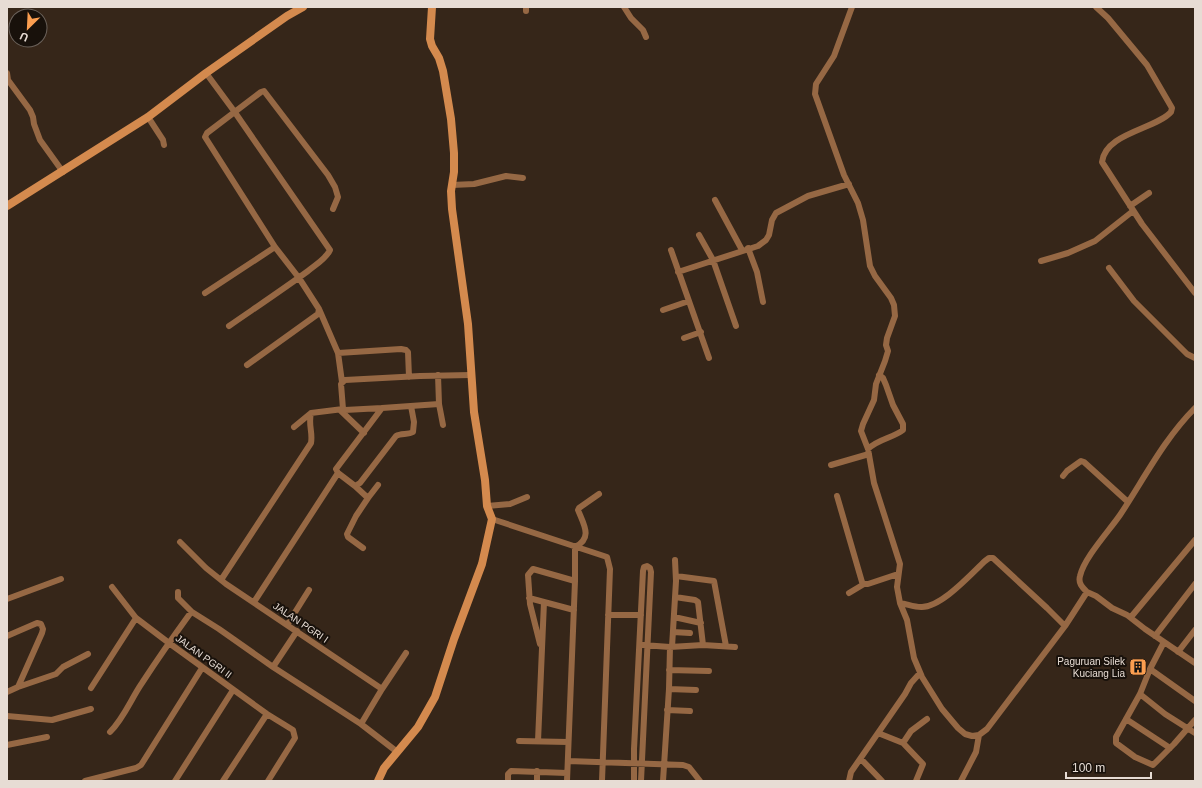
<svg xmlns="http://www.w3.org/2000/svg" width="1202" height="788" font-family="Arial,sans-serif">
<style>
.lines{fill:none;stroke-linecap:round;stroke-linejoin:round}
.street{stroke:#966844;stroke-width:6}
.secondary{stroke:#d48a4e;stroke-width:8}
.labels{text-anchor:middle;stroke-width:4;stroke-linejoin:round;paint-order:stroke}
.street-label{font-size:10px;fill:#e7dcd4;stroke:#18110b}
.poi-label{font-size:10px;fill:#e7dcd4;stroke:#18110b;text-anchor:end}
</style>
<rect width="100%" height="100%" fill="#362619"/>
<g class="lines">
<path class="street" d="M 526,7 L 526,11
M 624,7 L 631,18 L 643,30 L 646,37
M 852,7 L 834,56 L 816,84 L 815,94 L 844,175 L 858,203 L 863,220 L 870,266 L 875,276 L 891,298 L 894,305 L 895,316 L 887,338 L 886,345 L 888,351 L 885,361 L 876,384 L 874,400 L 863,424 L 861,431 L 868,449 L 874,483 L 900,564 L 897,587 L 900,603 L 907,620 L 914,658 L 922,677 L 942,709 L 958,728 L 965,734 L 972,736 L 979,735 L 987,729 L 1065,626 L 1087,592 L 1096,596 L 1112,608 L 1127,615 L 1145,629 L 1195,663
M 1096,7 L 1108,18 L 1147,65 L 1172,108 L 1171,112 C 1156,129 1105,133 1102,162 L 1142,224 L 1195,293
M 7,73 L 8,80 L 30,110 L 33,117 L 34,124 L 40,140 L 63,172
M 206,73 L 234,111 L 330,250 C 326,259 315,265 308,271 C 282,290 255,308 229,326
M 148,117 L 163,140 L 164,145
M 452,185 L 474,184 L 506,176 L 523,178
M 715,200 L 742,250
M 1130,206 L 1149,193
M 699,235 L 713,260 L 736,326
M 748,248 L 757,272 L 763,302
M 671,250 L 709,358
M 1041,261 L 1068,253 L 1095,241 L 1133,211
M 1109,268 L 1134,301 L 1187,354 L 1195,358
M 678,272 L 758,246 L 766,240 L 769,235 L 772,220 L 776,213 L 808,196 L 849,184
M 205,293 L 275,247
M 319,309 L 338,353 L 342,382
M 663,310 L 689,301
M 684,338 L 701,332
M 338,353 L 401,349 L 406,350 L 408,352 L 409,377
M 247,365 L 318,314 L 319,309 L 299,278 L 275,247 L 205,137 L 207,133 L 261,92 L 264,91 L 328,175 L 335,187 L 338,197 L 333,209
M 438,375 L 439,404 L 443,425
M 411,406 L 414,422 L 413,432 C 408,435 401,433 396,436 L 360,483 L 355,486 L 338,473 L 336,469 L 382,408 L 439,404
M 382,408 L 345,410 L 343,409 L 341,384 L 345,380 L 420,376 L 471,375
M 340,410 L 364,433
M 294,427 L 311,413 L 343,409
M 868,449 C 878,439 893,438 903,430 L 903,424 L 893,405 L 886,385 L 883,378 L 879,375
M 831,465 L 869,454
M 1063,476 L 1067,471 L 1081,461 L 1084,462 L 1128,502
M 355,486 L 368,498 L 356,516 L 347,534 L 348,537 L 363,548
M 837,496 L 862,582 L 864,584 L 868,584 L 898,574
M 368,498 L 378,485
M 487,506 L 510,504 L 527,497
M 492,519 L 607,557 L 610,569 L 602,781
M 180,542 L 206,568 L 226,584 L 382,689 L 361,724
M 575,547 C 593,538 584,525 578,510 L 579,508 L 599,494
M 676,576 L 714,581 L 726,646
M 221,580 L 311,443 C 313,432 308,425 311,413
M 112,587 L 136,618 L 169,643 L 267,714 L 293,730 L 295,738 L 268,781
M 178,592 L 178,598 L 192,612
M 1087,592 C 1082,587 1078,583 1080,576 C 1084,558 1109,531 1120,515 C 1144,479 1164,439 1195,408
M 849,593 L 864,584
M 675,597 L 695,600 L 698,602 L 703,645
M 529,598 L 574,610
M 7,599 L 61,579
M 254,602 L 338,473
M 900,603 C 907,604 914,607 921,607 C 941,608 971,574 985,561 L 989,558 L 993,558 L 1047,608 L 1065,626
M 608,615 L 641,615
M 674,617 L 701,623
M 1131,617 L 1195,540
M 287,625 L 309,590
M 673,632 L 690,633
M 7,636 L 37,623 L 41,624 L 43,629 L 42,633 L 18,687 L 7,692
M 1155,636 L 1195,584
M 1164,642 L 1150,669 L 1140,694 L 1116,737 L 1116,743 L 1135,757 L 1153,765 L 1174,744 L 1195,720
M 540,644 L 530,604 L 528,575 L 533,569 L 575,581
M 643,645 L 670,647 L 703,645 L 735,647
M 672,647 L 676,581 L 675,560
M 1178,652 L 1195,630
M 273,667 L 361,724 L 396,751
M 1150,669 L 1195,701
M 669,670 L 709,671
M 18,687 L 56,674 L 63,667 L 88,654
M 91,688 L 136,618
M 382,689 L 406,653
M 669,689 L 696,690
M 1140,694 L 1165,714 L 1195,733
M 667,710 L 690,711
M 7,716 L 52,720 L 91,709
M 1126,719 L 1170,748
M 110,732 C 124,718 131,699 142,683 C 157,660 173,637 189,615 L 192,612 L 219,629 L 273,667 L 297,631
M 878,733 L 903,743 L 923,764 L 916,781
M 519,741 L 568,742
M 538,741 L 544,602
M 903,743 L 911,731 L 927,719
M 7,745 L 47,737
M 861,759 L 882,781
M 568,761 L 683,765 L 689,767 L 700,781
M 85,781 L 136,768 L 141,765 L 202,668
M 175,781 L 233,690
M 223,781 L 267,714
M 508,781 L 508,774 L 511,771 L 567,773
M 537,781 L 537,771
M 567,781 L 575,581 L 575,547
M 634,781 L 634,749 L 643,571 L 644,567 L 647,566 L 650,568 L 651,572 L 641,781
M 663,781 L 669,689 L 670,647
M 849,781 L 851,772 L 905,694 L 911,683 L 920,673
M 961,781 L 976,752 L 979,735"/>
<path class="secondary" d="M 7,206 L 148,117 L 206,73 L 287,16 L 303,7
M 378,781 L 384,768 L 418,727 L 435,697 L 454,639 L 482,564 L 492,519 L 487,506 L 485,480 L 474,412 L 468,324 L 452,209 L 451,191 L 454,172 L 454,153 L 451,119 L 443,71 L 439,58 L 432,46 L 430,39 L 432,7"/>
</g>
<defs>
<symbol id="building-square" viewBox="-11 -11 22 22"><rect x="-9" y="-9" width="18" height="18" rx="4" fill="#fb9e50" stroke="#18110b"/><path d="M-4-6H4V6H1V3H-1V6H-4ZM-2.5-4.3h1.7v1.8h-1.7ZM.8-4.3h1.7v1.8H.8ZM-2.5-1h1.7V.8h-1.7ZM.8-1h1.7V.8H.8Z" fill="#111"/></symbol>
</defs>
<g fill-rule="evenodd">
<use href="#building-square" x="1128" y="657" width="20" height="20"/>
</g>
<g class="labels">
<g class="street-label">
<text transform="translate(301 622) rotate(34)" y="4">JALAN PGRI I</text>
<text transform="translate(204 656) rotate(36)" y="4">JALAN PGRI II</text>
</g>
<g class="poi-label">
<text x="1125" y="665">Paguruan Silek<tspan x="1125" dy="12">Kuciang Lia</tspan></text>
</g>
</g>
<rect width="1202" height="788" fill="none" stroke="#e7dcd4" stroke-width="16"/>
<g transform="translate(28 28) rotate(204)"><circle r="19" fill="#18110b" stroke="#6b625b"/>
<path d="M0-3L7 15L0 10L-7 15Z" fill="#fb9e50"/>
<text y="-6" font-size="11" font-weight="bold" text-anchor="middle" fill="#e7dcd4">U</text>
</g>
<path d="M1066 772v6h85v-6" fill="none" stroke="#e7dcd4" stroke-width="2"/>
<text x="1072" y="772" font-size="12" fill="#e7dcd4" stroke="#18110b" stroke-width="3" paint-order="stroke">100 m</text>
</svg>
